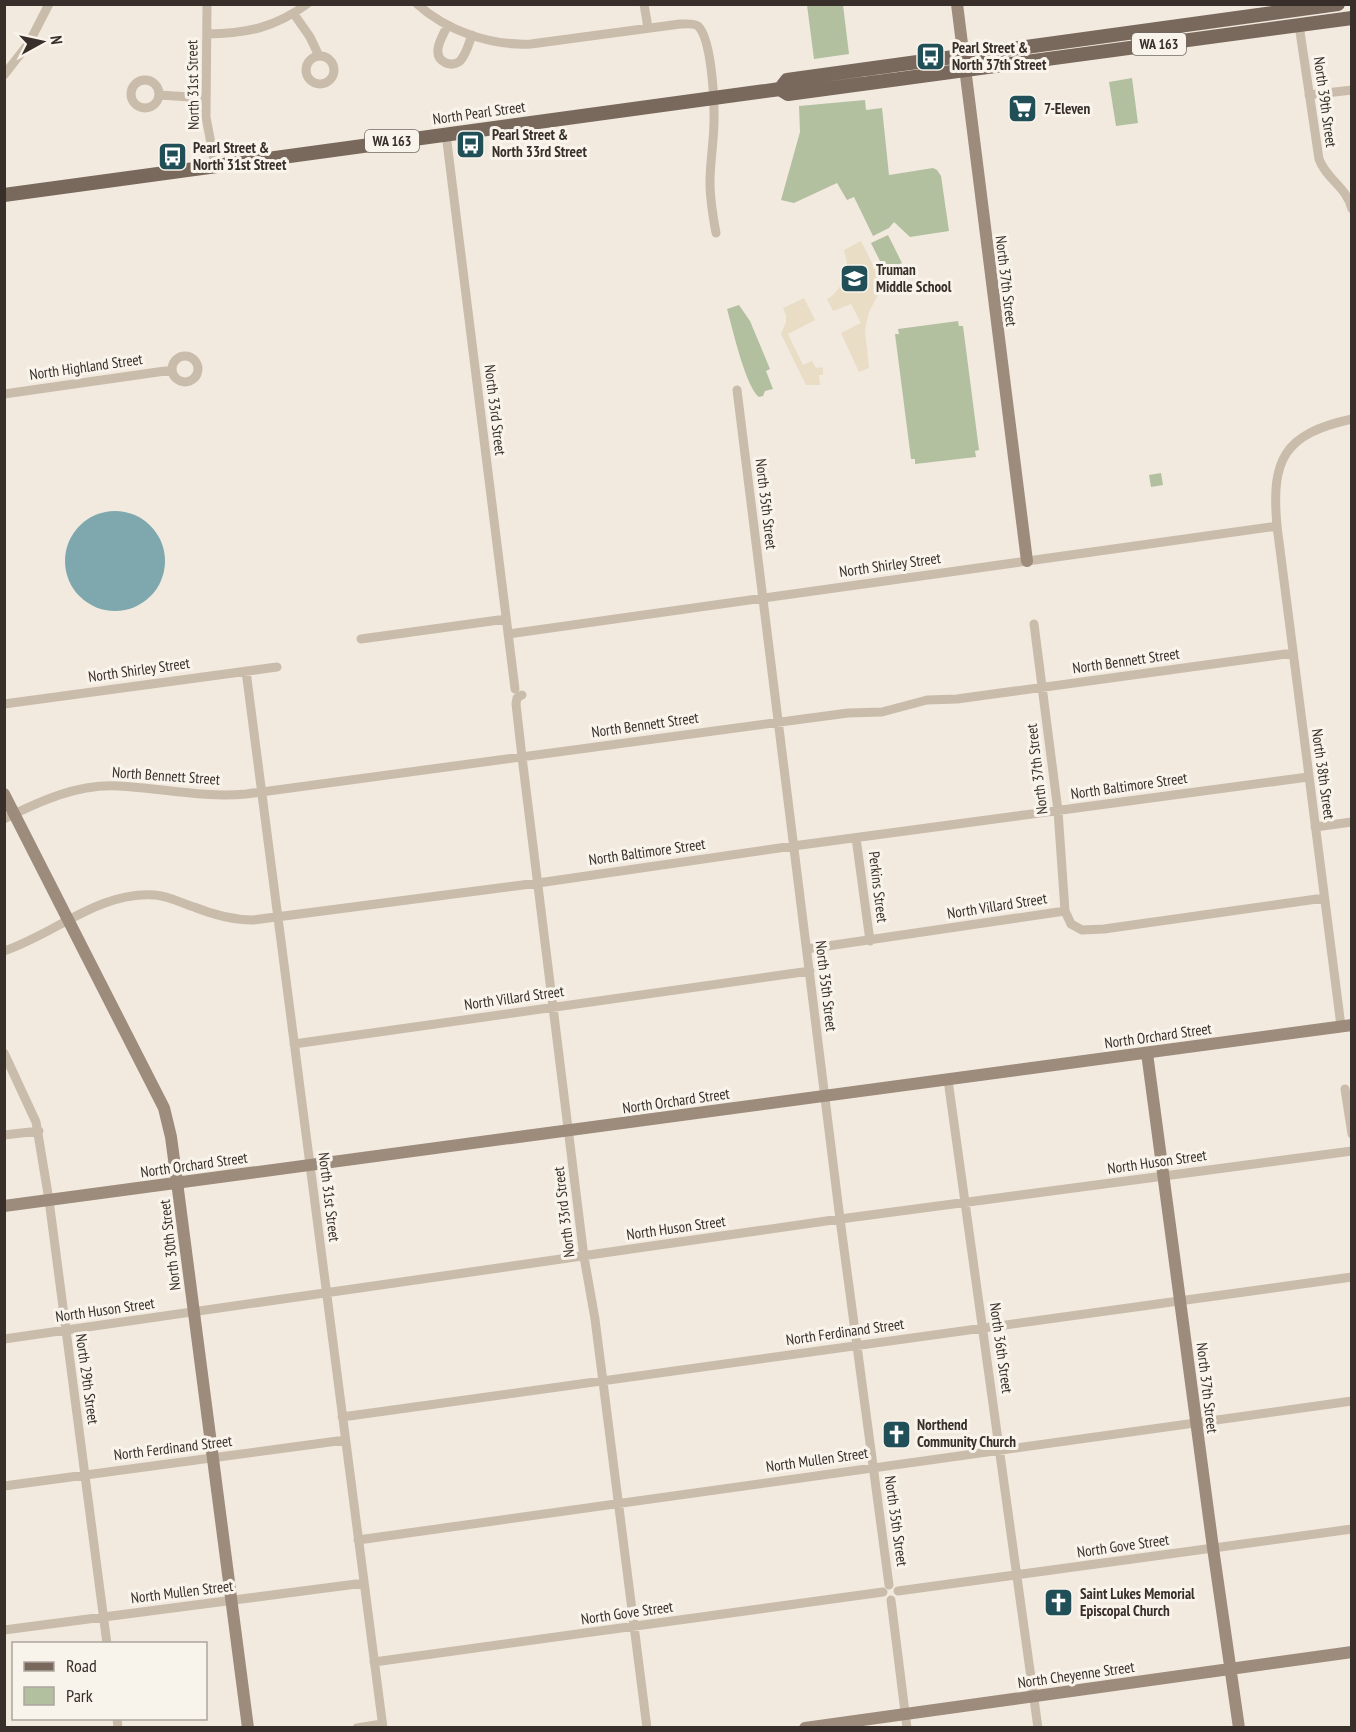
<svg xmlns="http://www.w3.org/2000/svg" width="1356" height="1732" font-family="'PT Sans Narrow',sans-serif">
<style>
.green{fill:#b2c09f}
.plaza{fill:#e9ddc6}
.water{fill:#7fa8ae}
.lines{fill:none;stroke-linecap:round;stroke-linejoin:round}
.street{stroke:#cabcab;stroke-width:9}
.secondary{stroke:#9d8b7c;stroke-width:12}
.primary{stroke:#79685c;stroke-width:14}
.labels{text-anchor:middle;stroke-width:6;stroke-linejoin:round;paint-order:stroke}
.shield{fill:#f9f4eb;stroke:#726a64;stroke-width:1.5}
.shield-label{font-size:14px;font-weight:bold;fill:#382f2a}
.poi-label{font-size:15px;font-weight:bold;fill:#382f2a;stroke:#f9f4eb;text-anchor:start}
.street-label{font-size:15px;fill:#382f2a;stroke:#f9f4eb}
</style>
<rect width="100%" height="100%" fill="#f2eadf"/>
<path class="green" d="M 807,5 L 843,5 L 849,54 L 814,59 Z
M 1132,78 L 1138,123 L 1116,126 L 1109,82 Z
M 865,100 L 866,110 L 882,108 L 889,175 L 933,168 L 937,170 L 941,176 L 949,231 L 910,237 L 894,222 L 889,228 L 873,236 L 854,197 L 847,200 L 837,183 L 794,203 L 781,200 L 800,132 L 799,106 Z
M 888,235 L 902,263 L 885,271 L 871,243 Z
M 739,305 L 750,321 L 770,369 L 766,371 L 773,389 L 765,391 L 763,396 L 759,397 C 746,388 732,327 727,309 Z
M 958,321 L 959,326 L 963,326 L 979,450 L 975,451 L 976,457 L 915,464 L 915,459 L 911,459 L 895,334 L 899,334 L 898,329 Z
M 1161,473 L 1163,485 L 1151,487 L 1149,475 Z"/>
<path class="plaza" d="M 861,241 L 883,285 L 869,312 L 865,330 L 869,368 L 859,372 L 841,333 L 861,323 L 851,304 L 833,311 L 827,299 L 832,296 L 844,282 L 847,263 L 844,250 Z
M 804,298 L 815,320 L 788,334 L 803,365 L 812,361 L 816,368 L 823,367 L 823,375 L 819,375 L 820,385 L 806,385 L 781,334 L 786,322 L 786,315 L 783,308 Z"/>
<path class="water" d="M65 561a50 50 0 1 1 100 0a50 50 0 1 1-100 0Z"/>
<g class="lines">
<path class="street" d="M 207,4 L 206,117 L 215,165
M 417,4 C 447,31 491,46 531,44 L 680,24 C 685,24 694,23 698,26 C 711,38 714,95 714,112 C 715,136 710,159 710,182 C 710,199 713,217 716,233
M 644,4 L 648,28
M 294,14 L 310,37 L 319,56
M 448,25 C 443,35 429,56 446,63 C 451,65 456,64 460,61 C 466,55 469,43 472,35
M 1299,25 L 1319,159 C 1326,179 1347,187 1352,209
M 208,34 C 246,34 276,27 307,4
M306 70a14 14 0 1 1 28 0a14 14 0 1 1-28 0Z
M 4,75 L 29,43 L 49,4
M131 94a14 14 0 1 1 28 0a14 14 0 1 1-28 0Z
M 159,95 L 206,98
M 1309,95 L 1352,90
M 446,134 L 515,689
M172 369a13 13 0 1 1 26 0a13 13 0 1 1-26 0Z
M 737,390 L 840,1219 L 889,1585
M 4,394 L 172,370
M 1034,624 L 1058,811 L 1065,911 L 1071,924 L 1082,930 L 1104,929 L 1324,898
M 508,634 L 1277,526
M 361,639 L 506,619
M 246,671 L 383,1728
M 522,695 L 517,698 L 516,704 L 522,757 L 584,1257 L 595,1319 L 647,1728
M 4,704 L 277,667
M 4,819 C 40,801 77,784 118,786 C 161,788 203,798 246,794 L 848,713 L 882,712 L 927,700 L 957,699 L 1293,653
M 1315,827 L 1352,822
M 856,838 L 870,941
M 807,949 L 1065,911
M 4,951 C 55,934 99,891 155,895 C 169,896 181,903 194,907 C 214,915 232,920 253,920 L 538,883 L 793,846 L 1308,777
M 1341,1026 L 1277,526 C 1271,460 1283,434 1352,419
M 294,1044 L 810,971
M 4,1053 L 36,1122 L 49,1200 L 107,1644
M 948,1080 L 1038,1728
M 1345,1089 L 1352,1134
M 4,1135 L 39,1131
M 4,1339 L 840,1219 L 1352,1151
M 342,1417 L 1352,1277
M 4,1486 L 345,1440
M 358,1540 L 1352,1401
M 898,1591 L 1352,1529
M 891,1600 L 907,1728
M 4,1630 L 364,1583
M 374,1662 L 883,1592
M 117,1718 L 118,1728
M 357,1728 L 382,1724"/>
<path class="secondary" d="M 957,4 L 1027,561
M 4,794 L 164,1108 L 171,1137 L 177,1182 L 248,1728
M 1147,1053 L 1213,1548 L 1239,1728
M 4,1206 L 1352,1025
M 805,1728 L 1352,1652"/>
<path class="primary" d="M 780,89 L 787,80 L 1338,4
M 4,195 L 780,89 L 788,94 L 1352,18"/>
</g>
<defs>
<symbol id="bus-square" viewBox="-11 -11 22 22"><rect x="-9" y="-9" width="18" height="18" rx="4" fill="#214f57" stroke="#f9f4eb"/><path d="M-5-6H5V4H4V6H2V4H-2V6H-4V4H-5ZM-3.5-4V0h7V-4ZM-3.5 1.2v1.5H-2V1.2ZM2 1.2v1.5H3.5V1.2Z" fill="#fff"/></symbol>
<symbol id="supermarket-square" viewBox="-11 -11 22 22"><rect x="-9" y="-9" width="18" height="18" rx="4" fill="#214f57" stroke="#f9f4eb"/><path d="M-6-5.5h2.5l.6 2H6L4.5 2H-2.5L-4.4-4H-6ZM-1.5 3.2a1.3 1.3 0 1 0 .1 0ZM3 3.2a1.3 1.3 0 1 0 .1 0Z" fill="#fff"/></symbol>
<symbol id="school-square" viewBox="-11 -11 22 22"><rect x="-9" y="-9" width="18" height="18" rx="4" fill="#214f57" stroke="#f9f4eb"/><path d="M0-5L7-2L0 1L-7-2ZM-4 1L0 2.5L4 1V4Q0 6-4 4Z" fill="#fff"/></symbol>
<symbol id="church-square" viewBox="-11 -11 22 22"><rect x="-9" y="-9" width="18" height="18" rx="4" fill="#214f57" stroke="#f9f4eb"/><path d="M-1.2-6h2.4v3.5h3.3v2.4h-3.3V6h-2.4V-.1h-3.3v-2.4h3.3Z" fill="#fff"/></symbol>
</defs>
<g fill-rule="evenodd">
<use href="#bus-square" x="914" y="40" width="33" height="33"/>
<use href="#supermarket-square" x="1006" y="92" width="33" height="33"/>
<use href="#bus-square" x="454" y="128" width="33" height="33"/>
<use href="#bus-square" x="156" y="140" width="33" height="33"/>
<use href="#school-square" x="838" y="262" width="33" height="33"/>
<use href="#church-square" x="880" y="1418" width="33" height="33"/>
<use href="#church-square" x="1042" y="1586" width="33" height="33"/>
</g>
<g class="labels">
<g class="shield">
<rect x="1132" y="33" width="54" height="22" rx="4.5"/>
<rect x="365" y="130" width="54" height="22" rx="4.5"/>
</g>
<g class="shield-label">
<text x="1159" y="49">WA 163</text>
<text x="392" y="146">WA 163</text>
</g>
<g class="poi-label">
<text x="952" y="53">Pearl Street &amp;<tspan x="952" dy="17">North 37th Street</tspan></text>
<text x="1044" y="114">7-Eleven</text>
<text x="492" y="140">Pearl Street &amp;<tspan x="492" dy="17">North 33rd Street</tspan></text>
<text x="193" y="153">Pearl Street &amp;<tspan x="193" dy="17">North 31st Street</tspan></text>
<text x="876" y="275">Truman<tspan x="876" dy="17">Middle School</tspan></text>
<text x="917" y="1430">Northend<tspan x="917" dy="17">Community Church</tspan></text>
<text x="1080" y="1599">Saint Lukes Memorial<tspan x="1080" dy="17">Episcopal Church</tspan></text>
</g>
<g class="street-label">
<text transform="translate(193 85) rotate(-91)" y="5">North 31st Street</text>
<text transform="translate(1325 102) rotate(82)" y="5">North 39th Street</text>
<text transform="translate(479 113) rotate(-8)" y="5">North Pearl Street</text>
<text transform="translate(1006 281) rotate(83)" y="5">North 37th Street</text>
<text transform="translate(86 367) rotate(-8)" y="5">North Highland Street</text>
<text transform="translate(495 410) rotate(83)" y="5">North 33rd Street</text>
<text transform="translate(766 504) rotate(83)" y="5">North 35th Street</text>
<text transform="translate(890 565) rotate(-8)" y="5">North Shirley Street</text>
<text transform="translate(1126 661) rotate(-8)" y="5">North Bennett Street</text>
<text transform="translate(139 670) rotate(-8)" y="5">North Shirley Street</text>
<text transform="translate(645 725) rotate(-8)" y="5">North Bennett Street</text>
<text transform="translate(1037 769) rotate(-97)" y="5">North 37th Street</text>
<text transform="translate(1323 774) rotate(82)" y="5">North 38th Street</text>
<text transform="translate(166 776) rotate(4)" y="5">North Bennett Street</text>
<text transform="translate(1129 786) rotate(-8)" y="5">North Baltimore Street</text>
<text transform="translate(647 852) rotate(-8)" y="5">North Baltimore Street</text>
<text transform="translate(878 887) rotate(83)" y="5">Perkins Street</text>
<text transform="translate(997 906) rotate(-9)" y="5">North Villard Street</text>
<text transform="translate(826 986) rotate(83)" y="5">North 35th Street</text>
<text transform="translate(514 998) rotate(-8)" y="5">North Villard Street</text>
<text transform="translate(1158 1036) rotate(-8)" y="5">North Orchard Street</text>
<text transform="translate(676 1101) rotate(-8)" y="5">North Orchard Street</text>
<text transform="translate(1157 1162) rotate(-8)" y="5">North Huson Street</text>
<text transform="translate(194 1165) rotate(-8)" y="5">North Orchard Street</text>
<text transform="translate(329 1197) rotate(83)" y="5">North 31st Street</text>
<text transform="translate(564 1212) rotate(-97)" y="5">North 33rd Street</text>
<text transform="translate(676 1228) rotate(-8)" y="5">North Huson Street</text>
<text transform="translate(170 1245) rotate(-97)" y="5">North 30th Street</text>
<text transform="translate(105 1310) rotate(-8)" y="5">North Huson Street</text>
<text transform="translate(845 1332) rotate(-8)" y="5">North Ferdinand Street</text>
<text transform="translate(1001 1348) rotate(82)" y="5">North 36th Street</text>
<text transform="translate(87 1379) rotate(82)" y="5">North 29th Street</text>
<text transform="translate(1207 1388) rotate(83)" y="5">North 37th Street</text>
<text transform="translate(173 1448) rotate(-7)" y="5">North Ferdinand Street</text>
<text transform="translate(817 1460) rotate(-8)" y="5">North Mullen Street</text>
<text transform="translate(896 1521) rotate(82)" y="5">North 35th Street</text>
<text transform="translate(1123 1546) rotate(-8)" y="5">North Gove Street</text>
<text transform="translate(182 1592) rotate(-7)" y="5">North Mullen Street</text>
<text transform="translate(627 1613) rotate(-8)" y="5">North Gove Street</text>
<text transform="translate(1076 1675) rotate(-8)" y="5">North Cheyenne Street</text>
</g>
</g>
<rect width="1356" height="1732" fill="none" stroke="#382f2a" stroke-width="12"/>
<rect x="12" y="1642" width="195" height="78" fill="#f9f4eb" stroke="#aca59e" stroke-width="1.5"/>
<rect x="24" y="1662" width="30" height="9" fill="#79685c" stroke="#aca59e" stroke-width="1.5"/>
<text x="66" y="1672" font-size="18" fill="#382f2a">Road</text>
<rect x="24" y="1687" width="30" height="18" fill="#b2c09f" stroke="#aca59e" stroke-width="1.5"/>
<text x="66" y="1702" font-size="18" fill="#382f2a">Park</text>
<g transform="translate(42 42) rotate(82)" stroke="#f9f4eb" stroke-width="4.5" paint-order="stroke">
<path d="M0-4.5L10 22L0 15L-10 22Z" fill="#382f2a"/>
<text y="-9" font-size="16" font-weight="bold" text-anchor="middle" fill="#382f2a">N</text>
</g>
</svg>
